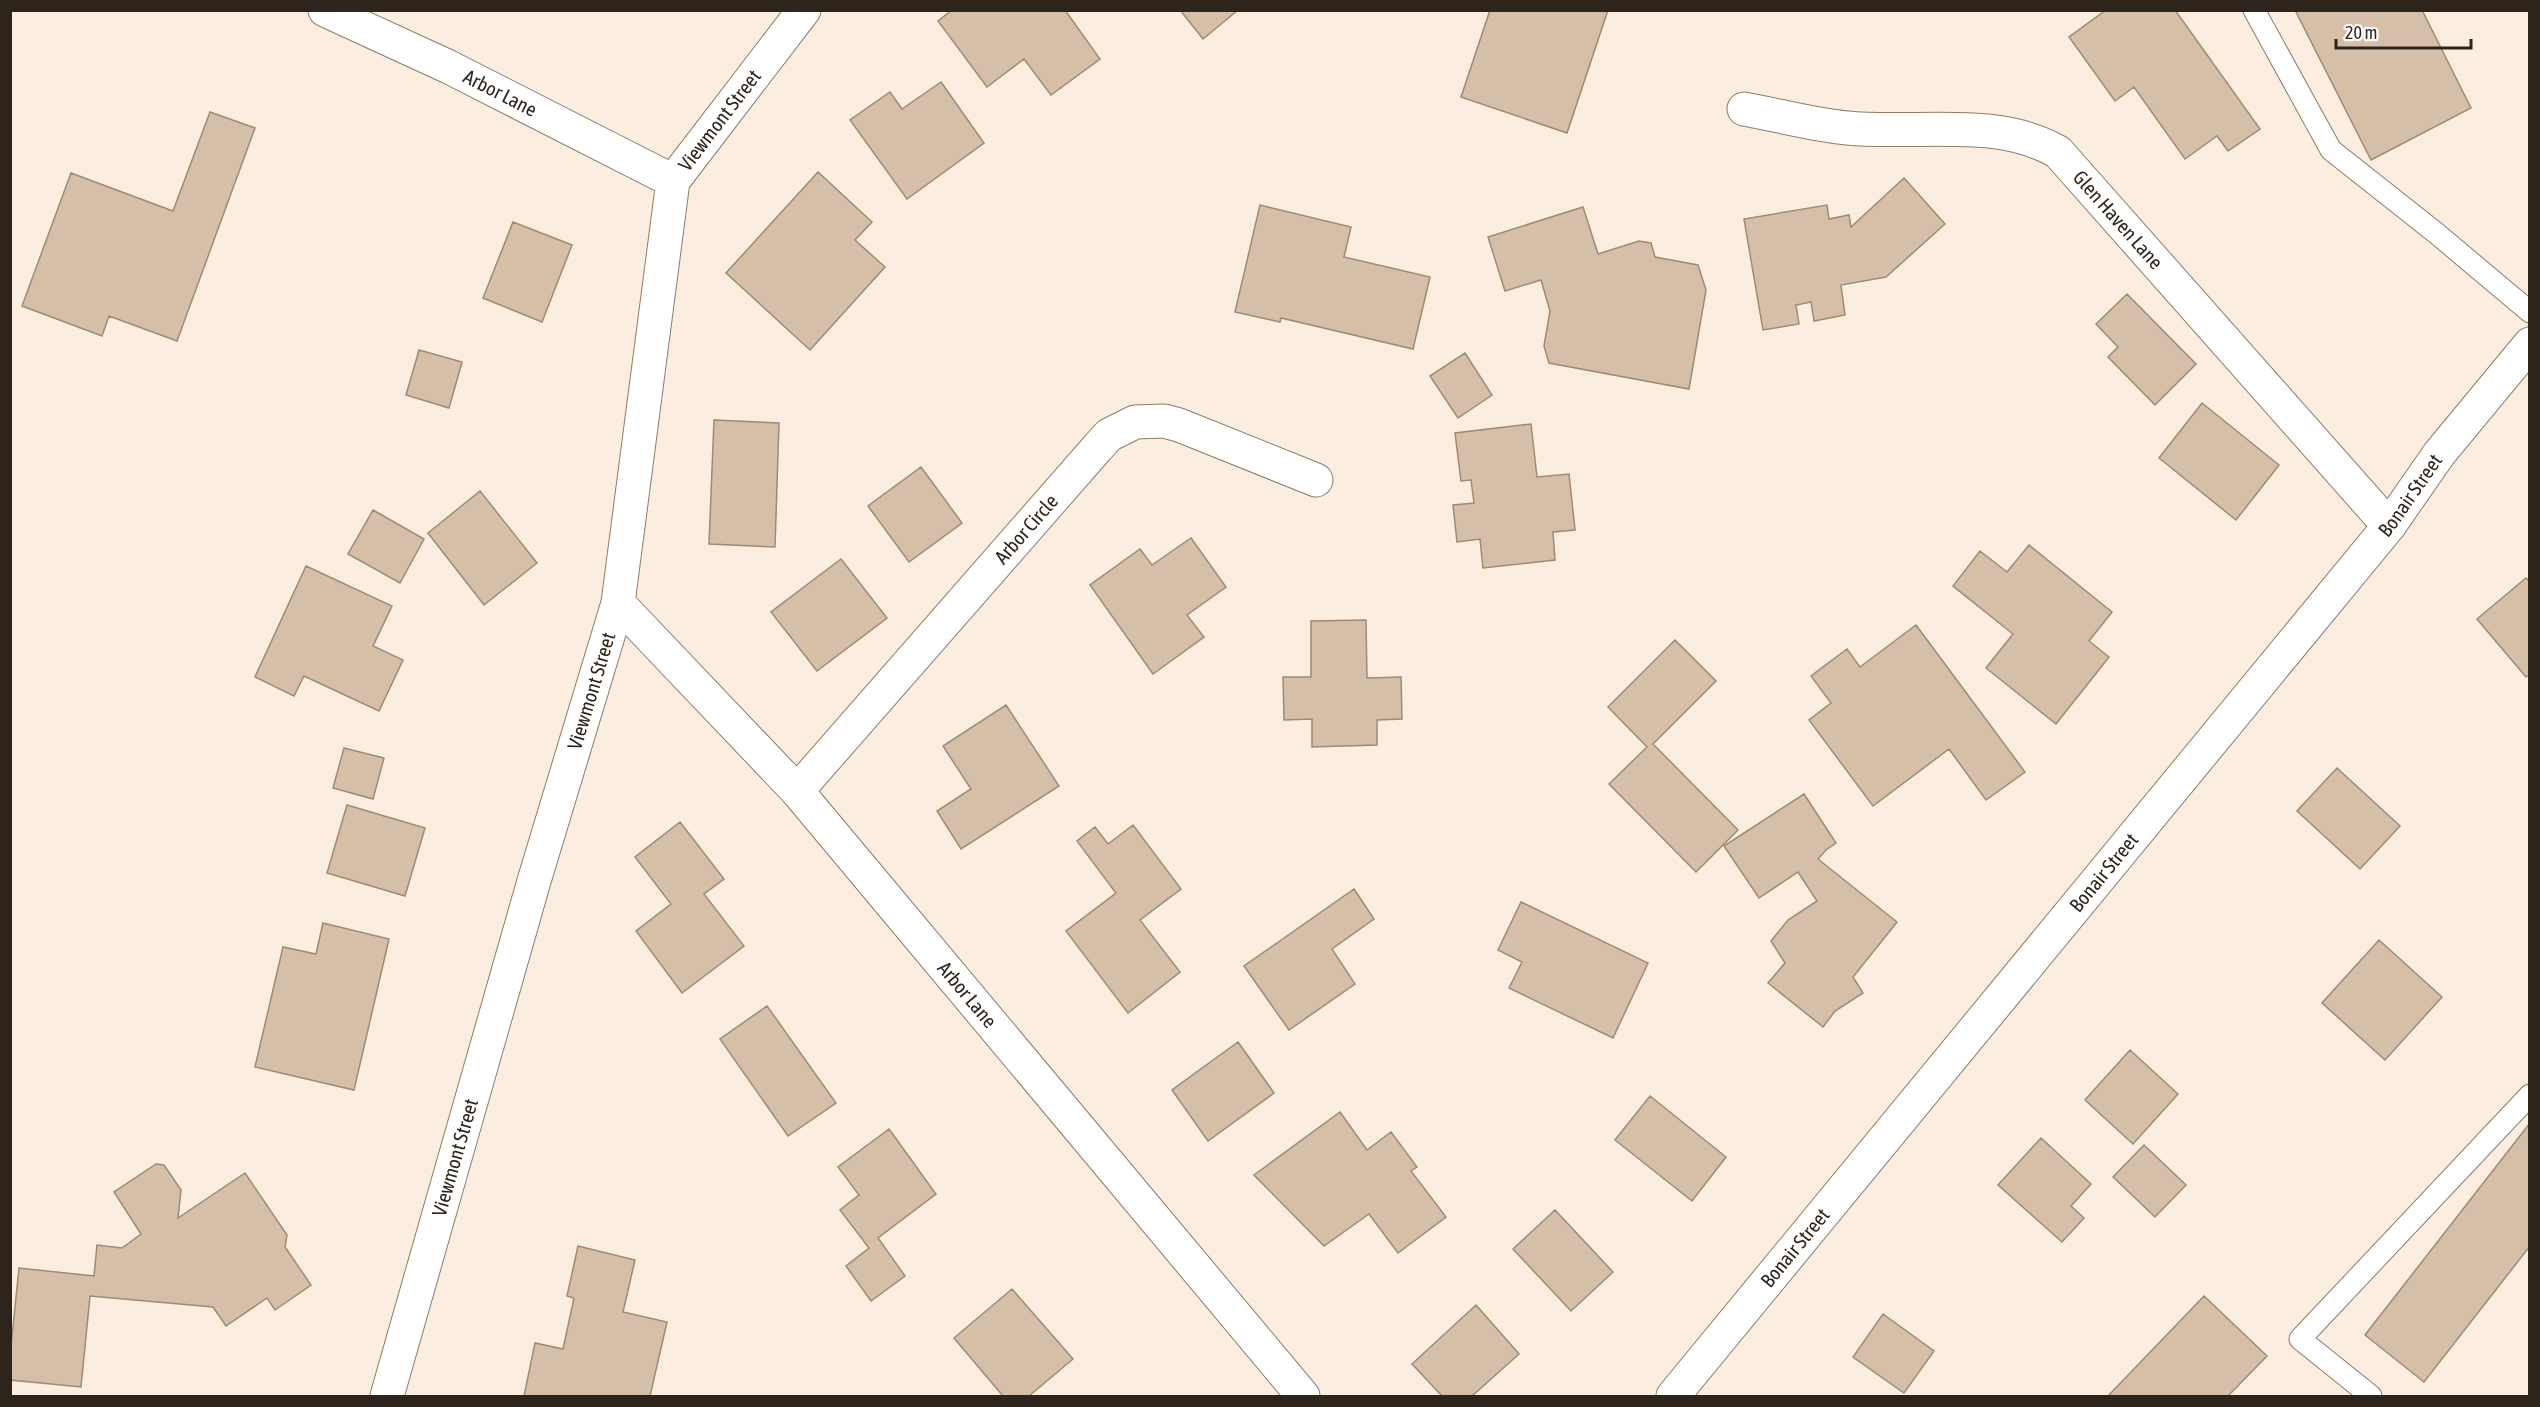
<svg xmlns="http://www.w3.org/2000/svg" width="2540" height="1407" font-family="'Asap Condensed',sans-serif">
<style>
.building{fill:#d6bfa8;stroke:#9f8a74;stroke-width:1.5}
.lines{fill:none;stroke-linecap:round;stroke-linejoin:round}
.service-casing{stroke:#907b66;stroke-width:23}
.minor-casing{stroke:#907b66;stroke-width:35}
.service{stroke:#fff;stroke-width:21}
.minor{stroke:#fff;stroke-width:33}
.labels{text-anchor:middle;stroke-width:6;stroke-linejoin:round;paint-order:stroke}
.street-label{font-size:20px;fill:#2d241b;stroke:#fff}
</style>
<rect width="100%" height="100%" fill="#fbeddf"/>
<path class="building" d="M 952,10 L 1065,10 L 1100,59 L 1051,95 L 1024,59 L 987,87 L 938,21 Z
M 1180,10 L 1238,10 L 1203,39 Z
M 1490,10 L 1608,10 L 1567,133 L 1461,97 Z
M 2106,10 L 2175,10 L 2260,129 L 2228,151 L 2217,136 L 2185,159 L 2134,87 L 2115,101 L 2069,37 Z
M 2295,10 L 2422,10 L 2471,108 L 2371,160 Z
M 941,82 L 984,143 L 907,199 L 850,120 L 890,92 L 902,109 Z
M 210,112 L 255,128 L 177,341 L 109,316 L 102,336 L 22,306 L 71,173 L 173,211 Z
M 818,172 L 872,222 L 855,240 L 885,267 L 810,350 L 726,273 Z
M 1904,178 L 1945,224 L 1886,277 L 1841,285 L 1845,315 L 1814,321 L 1811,302 L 1796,305 L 1799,324 L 1763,330 L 1744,219 L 1827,205 L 1829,219 L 1849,215 L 1851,227 Z
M 1260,205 L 1351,227 L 1344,257 L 1430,277 L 1413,349 L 1281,318 L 1280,322 L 1235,312 Z
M 1583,207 L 1598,254 L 1639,241 L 1651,243 L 1655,257 L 1698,265 L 1706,290 L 1689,389 L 1549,363 L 1544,346 L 1550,311 L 1541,280 L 1505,291 L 1488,237 Z
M 513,222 L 572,245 L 542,322 L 483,298 Z
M 2127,294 L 2196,364 L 2155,405 L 2108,357 L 2118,347 L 2096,324 Z
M 419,350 L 462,362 L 449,408 L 406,395 Z
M 1465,353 L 1492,395 L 1458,418 L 1430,376 Z
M 2202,403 L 2279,465 L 2236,520 L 2159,458 Z
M 714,420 L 779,423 L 775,547 L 709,544 Z
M 1531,424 L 1537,477 L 1569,474 L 1575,530 L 1553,532 L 1555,560 L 1483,568 L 1480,539 L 1457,542 L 1453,505 L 1474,503 L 1471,480 L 1461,481 L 1455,433 Z
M 921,467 L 962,523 L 909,562 L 868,506 Z
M 480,491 L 537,563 L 484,605 L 428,533 Z
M 373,510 L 424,539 L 400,583 L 348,554 Z
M 1191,538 L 1226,587 L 1187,615 L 1204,637 L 1153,674 L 1090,585 L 1140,549 L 1152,565 Z
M 2029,545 L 2112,612 L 2089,641 L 2109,657 L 2056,724 L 1986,668 L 2013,634 L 1953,586 L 1980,551 L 2007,572 Z
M 841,559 L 887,618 L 817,671 L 771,612 Z
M 306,566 L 392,606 L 373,646 L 403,660 L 379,711 L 304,676 L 294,696 L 255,677 Z
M 2526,578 L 2530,582 L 2530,674 L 2526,677 L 2477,619 Z
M 1366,620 L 1367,678 L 1401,677 L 1402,719 L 1377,720 L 1377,745 L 1312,747 L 1312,719 L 1284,720 L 1283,677 L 1311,677 L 1311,621 Z
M 1916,625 L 2025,772 L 1986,800 L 1949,749 L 1873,806 L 1809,720 L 1831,703 L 1811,676 L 1847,649 L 1860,667 Z
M 1675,640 L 1716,681 L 1653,744 L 1738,830 L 1696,872 L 1609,784 L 1647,747 L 1608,707 Z
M 1006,705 L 1059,786 L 961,849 L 937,811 L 971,789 L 943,746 Z
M 344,748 L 384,758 L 373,799 L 333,788 Z
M 2337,768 L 2400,826 L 2360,869 L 2297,811 Z
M 1804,794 L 1836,843 L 1826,850 L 1818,859 L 1897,922 L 1853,977 L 1863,993 L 1835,1011 L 1823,1027 L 1768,983 L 1785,963 L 1771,941 L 1788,920 L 1817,901 L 1798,872 L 1759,898 L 1724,846 Z
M 347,805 L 425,828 L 405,896 L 327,873 Z
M 680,822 L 724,879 L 704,894 L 744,946 L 682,993 L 636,931 L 671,904 L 635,857 Z
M 1133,825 L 1181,889 L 1140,920 L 1180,972 L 1128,1013 L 1066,931 L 1116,893 L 1077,841 L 1095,827 L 1108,844 Z
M 1354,889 L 1374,919 L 1332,949 L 1355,984 L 1289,1030 L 1244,966 Z
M 1521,902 L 1648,963 L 1613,1038 L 1509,988 L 1522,962 L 1498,950 Z
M 323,923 L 389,939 L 354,1090 L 255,1067 L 283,947 L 316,954 Z
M 2379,940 L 2442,997 L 2385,1060 L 2322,1003 Z
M 767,1006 L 836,1103 L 788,1136 L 720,1039 Z
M 1238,1042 L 1274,1093 L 1208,1141 L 1172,1090 Z
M 2130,1050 L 2178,1094 L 2133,1144 L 2085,1100 Z
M 1650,1096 L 1726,1157 L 1692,1201 L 1615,1140 Z
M 1340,1112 L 1367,1150 L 1391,1132 L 1417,1167 L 1411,1171 L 1446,1217 L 1398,1253 L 1369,1214 L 1324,1246 L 1254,1175 Z
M 2530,1123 L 2530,1246 L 2424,1382 L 2365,1335 Z
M 889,1129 L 936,1194 L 878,1238 L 905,1276 L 871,1301 L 846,1266 L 869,1248 L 840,1210 L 859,1195 L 838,1167 Z
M 2041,1138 L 2091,1184 L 2071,1206 L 2084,1218 L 2062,1242 L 1998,1185 Z
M 2144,1145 L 2186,1185 L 2155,1217 L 2113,1177 Z
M 156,1164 L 164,1165 L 181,1190 L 178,1218 L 245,1173 L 287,1235 L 285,1247 L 311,1285 L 275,1310 L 267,1298 L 226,1326 L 213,1307 L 90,1296 L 81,1387 L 10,1380 L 10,1356 L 19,1268 L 94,1276 L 97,1245 L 122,1248 L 141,1234 L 114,1192 Z
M 1555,1210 L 1613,1272 L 1571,1311 L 1513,1249 Z
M 578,1246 L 635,1260 L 623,1312 L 667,1322 L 650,1396 L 524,1396 L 535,1343 L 563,1349 L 574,1298 L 567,1296 Z
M 1012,1289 L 1073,1359 L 1029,1396 L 1003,1396 L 954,1338 Z
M 2204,1296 L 2267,1356 L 2228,1396 L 2108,1396 Z
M 1476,1305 L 1519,1354 L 1472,1396 L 1442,1396 L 1412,1364 Z
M 1883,1314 L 1934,1351 L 1904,1393 L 1853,1357 Z"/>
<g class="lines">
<defs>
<path id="service" d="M 2254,10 L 2331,150 L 2436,233 L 2530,312
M 2371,1396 L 2300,1339 L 2530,1095"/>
<g id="minor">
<path id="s1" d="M 325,10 L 449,67 L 673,181"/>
<path id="s2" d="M 1744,109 C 1778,115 1813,125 1847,128 C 1916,135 1996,116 2058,152 L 2389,526"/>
<path id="s3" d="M 618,603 L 797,791 L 1303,1396"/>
<path id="s4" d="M 797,791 L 1098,447 L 1109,435 L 1135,422 L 1164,421 L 1179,425 L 1316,480"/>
<path id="s5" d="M 387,1396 L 534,881 L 618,603 L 673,181 L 804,10"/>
<path id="s6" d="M 1673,1396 L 2389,526 L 2439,454 L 2530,344"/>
</g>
</defs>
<use href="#service" class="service-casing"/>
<use href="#minor" class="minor-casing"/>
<use href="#service" class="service"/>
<use href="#minor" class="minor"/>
</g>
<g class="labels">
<g class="street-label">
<text dy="7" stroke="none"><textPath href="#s1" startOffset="194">Arbor Lane</textPath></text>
<text dy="7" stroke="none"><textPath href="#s5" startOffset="1328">Viewmont Street</textPath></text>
<text dy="7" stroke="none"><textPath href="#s2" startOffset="410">Glen Haven Lane</textPath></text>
<text dy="7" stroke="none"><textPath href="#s6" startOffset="1164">Bonair Street</textPath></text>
<text dy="7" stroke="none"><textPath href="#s4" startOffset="348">Arbor Circle</textPath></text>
<text dy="7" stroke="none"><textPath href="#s5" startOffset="734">Viewmont Street</textPath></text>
<text dy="7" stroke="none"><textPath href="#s6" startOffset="678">Bonair Street</textPath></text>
<text dy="7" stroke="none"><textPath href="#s3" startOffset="525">Arbor Lane</textPath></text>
<text dy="7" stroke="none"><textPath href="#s5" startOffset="248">Viewmont Street</textPath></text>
<text dy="7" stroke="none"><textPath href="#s6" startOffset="192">Bonair Street</textPath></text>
</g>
</g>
<rect width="2540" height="1407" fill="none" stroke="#2d241b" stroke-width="24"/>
<path d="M2336 39v9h135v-9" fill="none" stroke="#2d241b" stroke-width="3"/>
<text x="2345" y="39" font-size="18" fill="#2d241b" stroke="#ffffff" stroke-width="4.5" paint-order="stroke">20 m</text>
</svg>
